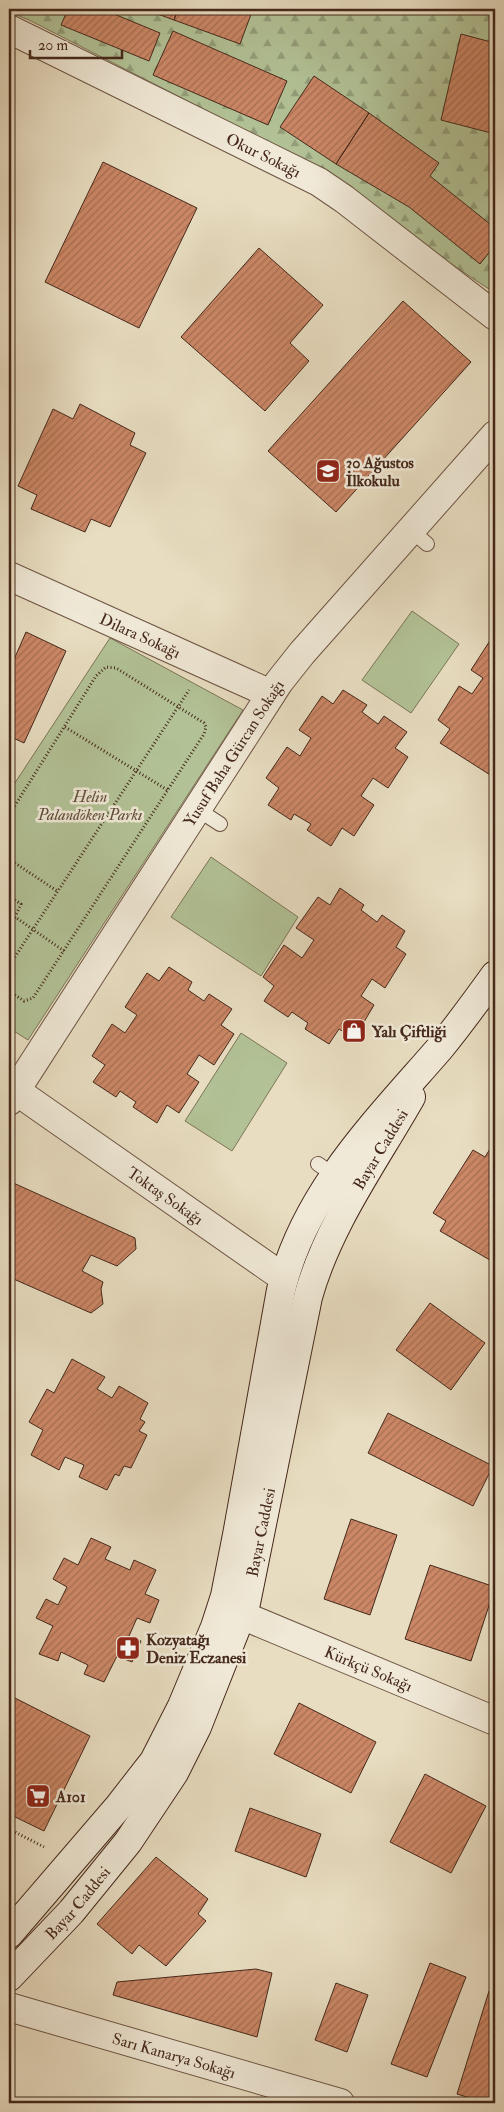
<svg xmlns="http://www.w3.org/2000/svg" width="504" height="2112" font-family="'IM FELL Double Pica',serif">
<style>
.forest{fill:url(#forest-firs);stroke:#7c7558}
.green{fill:#b2c296;stroke:#7c7558}
.building{fill:url(#building-hatch);stroke:#45281b}
.lines{fill:none;stroke-linecap:round;stroke-linejoin:round}
.service-casing{stroke:#6e5544;stroke-width:16}
.minor-casing{stroke:#6e5544;stroke-width:30}
.tertiary-casing{stroke:#6e5544;stroke-width:30}
.secondary-casing{stroke:#45281b;stroke-width:30}
.path{stroke:#45281b;stroke-width:3;stroke-dasharray:1 2.5;stroke-linecap:butt}
.service{stroke:#f0e9d7;stroke-width:14}
.minor{stroke:#f0e9d7;stroke-width:28}
.tertiary{stroke:#f0e9d7;stroke-width:28}
.secondary{stroke:#f0e9d7;stroke-width:28}
.labels{text-anchor:middle;stroke-width:5;stroke-linejoin:round;paint-order:stroke}
.street-label{font-size:16px;fill:#45281b;stroke:#f0e9d7}
.poi-label{font-size:16px;font-weight:bold;fill:#45281b;stroke:#f0e9d7;text-anchor:start}
.park-label{font-size:16px;font-style:italic;fill:#604e3a;stroke:#f0e9d7}
</style>
<defs>
<pattern id="forest-firs" width="22" height="20" patternUnits="userSpaceOnUse" patternTransform="scale(1.25)"><rect width="22" height="20" fill="#b2c296"/><path d="M5 1l3.5 6h-7zM16 11l3.5 6h-7z" fill="#939e7a"/></pattern>
<pattern id="building-hatch" width="6" height="6" patternUnits="userSpaceOnUse" patternTransform="scale(1.25)"><rect width="6" height="6" fill="#cb8766"/><path d="M-1 1l2-2M0 6l6-6M5 7l2-2" fill="none" stroke="#a76e53"/></pattern>
</defs>
<rect width="100%" height="100%" fill="#e8ddc1"/>
<filter id="stains"><feTurbulence type="fractalNoise" baseFrequency=".004" numOctaves="4"/><feColorMatrix values="0 0 0 0 .2 0 0 0 0 .09 0 0 0 0 .02 0 0 0 .5 -.17"/></filter>
<radialGradient id="worn" r=".72"><stop offset=".6" stop-color="#630" stop-opacity="0"/><stop offset="1" stop-color="#630" stop-opacity=".3"/></radialGradient>
<path class="forest" d="M 9,9 L 495,9 L 495,293 L 424,246 L 315,166 L 29,20 L 9,12 Z"/>
<path class="green" d="M 412,611 L 459,644 L 411,713 L 362,680 Z
M 110,638 L 243,710 L 28,1040 L 9,1028 L 9,792 Z
M 211,857 L 298,917 L 261,976 L 171,917 Z
M 241,1033 L 287,1063 L 232,1151 L 185,1121 Z"/>
<path class="building" d="M 68,9 L 102,9 L 160,33 L 149,61 L 61,25 Z
M 144,9 L 178,9 L 174,20 Z
M 178,9 L 253,9 L 240,44 L 174,20 Z
M 173,31 L 287,81 L 268,125 L 153,75 Z
M 461,34 L 495,43 L 495,134 L 441,120 Z
M 314,76 L 369,113 L 336,164 L 280,127 Z
M 369,113 L 439,163 L 430,176 L 495,228 L 495,245 L 480,264 L 409,207 L 336,164 Z
M 103,162 L 197,208 L 139,328 L 45,282 Z
M 259,248 L 323,305 L 290,343 L 309,361 L 265,411 L 181,337 Z
M 403,301 L 471,362 L 336,512 L 268,451 Z
M 80,404 L 135,433 L 130,445 L 146,453 L 110,527 L 91,519 L 85,532 L 31,509 L 37,495 L 18,486 L 53,409 L 73,419 Z
M 26,632 L 66,651 L 24,743 L 9,736 L 9,671 Z
M 493,636 L 495,638 L 495,778 L 440,743 L 450,729 L 438,720 L 459,686 L 472,694 L 483,678 L 471,670 Z
M 343,690 L 367,705 L 362,712 L 378,724 L 384,716 L 407,732 L 395,748 L 408,757 L 388,788 L 373,778 L 361,796 L 374,805 L 354,836 L 342,828 L 331,846 L 307,830 L 311,824 L 294,814 L 291,820 L 268,805 L 279,788 L 266,778 L 287,747 L 300,756 L 311,738 L 299,730 L 322,696 L 333,704 Z
M 340,888 L 364,905 L 361,910 L 377,922 L 382,915 L 405,931 L 396,947 L 406,954 L 385,988 L 372,979 L 361,996 L 374,1005 L 354,1039 L 339,1029 L 329,1044 L 305,1029 L 308,1023 L 292,1012 L 288,1017 L 264,1001 L 274,986 L 263,977 L 284,945 L 302,958 L 314,940 L 296,928 L 318,897 L 330,905 Z
M 169,967 L 192,982 L 188,990 L 204,1001 L 209,994 L 232,1009 L 221,1025 L 234,1034 L 214,1065 L 199,1055 L 187,1074 L 199,1082 L 179,1113 L 167,1105 L 157,1123 L 133,1107 L 136,1102 L 120,1091 L 116,1097 L 93,1082 L 105,1065 L 92,1056 L 112,1024 L 125,1033 L 137,1015 L 125,1007 L 147,973 L 159,981 Z
M 493,1144 L 495,1146 L 495,1263 L 440,1231 L 446,1221 L 433,1213 L 473,1150 L 485,1157 Z
M 9,1181 L 135,1238 L 136,1249 L 117,1266 L 91,1255 L 82,1271 L 103,1282 L 101,1289 L 103,1304 L 91,1313 L 9,1277 Z
M 430,1303 L 485,1343 L 451,1390 L 396,1350 Z
M 72,1359 L 105,1377 L 97,1389 L 112,1398 L 119,1386 L 148,1403 L 140,1419 L 145,1422 L 139,1431 L 147,1435 L 131,1468 L 124,1466 L 119,1476 L 115,1474 L 107,1490 L 79,1477 L 84,1465 L 65,1457 L 59,1470 L 31,1455 L 43,1430 L 29,1422 L 47,1389 L 54,1393 Z
M 388,1413 L 493,1466 L 473,1506 L 368,1453 Z
M 351,1519 L 397,1535 L 370,1615 L 324,1599 Z
M 91,1538 L 111,1547 L 105,1559 L 130,1570 L 134,1560 L 156,1570 L 145,1594 L 159,1600 L 150,1623 L 137,1618 L 129,1636 L 141,1641 L 132,1662 L 117,1656 L 104,1682 L 84,1674 L 88,1665 L 61,1652 L 58,1661 L 39,1654 L 53,1626 L 36,1618 L 46,1599 L 58,1605 L 67,1587 L 53,1579 L 64,1558 L 78,1565 Z
M 430,1565 L 495,1587 L 471,1661 L 405,1639 Z
M 9,1695 L 90,1736 L 44,1831 L 9,1814 Z
M 299,1703 L 376,1742 L 351,1793 L 274,1754 Z
M 425,1774 L 486,1806 L 451,1873 L 390,1842 Z
M 250,1808 L 321,1834 L 306,1877 L 235,1851 Z
M 156,1857 L 208,1899 L 198,1914 L 206,1921 L 166,1966 L 139,1945 L 132,1954 L 97,1924 Z
M 430,1963 L 466,1977 L 427,2077 L 391,2064 Z
M 256,1969 L 272,1973 L 257,2037 L 113,1995 L 117,1982 Z
M 336,1983 L 368,1995 L 347,2052 L 315,2040 Z
M 489,1991 L 495,1993 L 495,2098 L 494,2103 L 486,2103 L 457,2094 Z"/>
<g class="lines">
<defs>
<path id="service" d="M 411,530 L 427,544
M 197,809 L 220,824
M 318,1164 L 334,1175"/>
<g id="minor">
<path id="s1" d="M 9,29 L 319,182 L 344,199 L 495,316"/>
<path id="s2" d="M 9,576 L 271,694"/>
<path id="s3" d="M 9,1101 L 279,682 L 302,653 L 495,435"/>
<path id="s4" d="M 222,1607 L 495,1721"/>
</g>
<g id="tertiary">
<path id="s5" d="M 9,1086 L 284,1278"/>
<path id="s6" d="M 9,2007 L 340,2103"/>
</g>
<g id="secondary">
<path d="M 9,1934 L 119,1806 L 154,1761 L 182,1706 L 215,1627 L 225,1596 L 237,1535 L 281,1290 C 305,1192 376,1122 440,1048 C 459,1025 477,1000 495,975"/>
<path id="s7" d="M 9,1977 L 71,1912 L 128,1842 L 174,1773 L 197,1727 L 246,1603 L 308,1297 C 328,1225 374,1162 411,1097"/>
</g>
</defs>
<use href="#service" class="service-casing"/>
<use href="#minor" class="minor-casing"/>
<use href="#tertiary" class="tertiary-casing"/>
<use href="#secondary" class="secondary-casing"/>
<path class="path" d="M 65,727 L 169,791
M 9,815 L 96,676 L 106,667 L 116,668 L 204,723 L 206,727 L 204,734 L 33,998 L 24,1001 L 9,991
M 9,859 L 57,891
M 9,896 L 21,904 L 15,917 L 64,951
M 9,927 L 15,917
M 9,966 L 189,690
M 9,1829 L 44,1847"/>
<use href="#service" class="service"/>
<use href="#minor" class="minor"/>
<use href="#tertiary" class="tertiary"/>
<use href="#secondary" class="secondary"/>
</g>
<defs>
<symbol id="school-square" viewBox="-11 -11 22 22"><rect x="-9" y="-9" width="18" height="18" rx="4" fill="#8f2418" stroke="#f0e9d7"/><path d="M0-5L7-2L0 1L-7-2ZM-4 1L0 2.5L4 1V4Q0 6-4 4Z" fill="#fff"/></symbol>
<symbol id="shop-square" viewBox="-11 -11 22 22"><rect x="-9" y="-9" width="18" height="18" rx="4" fill="#8f2418" stroke="#f0e9d7"/><path d="M-5-2.5h2.3a2.7 3.5 0 0 1 5.4 0H5L5.5 6h-11ZM-1.5-2.5h3a1.5 2.3 0 0 0-3 0Z" fill="#fff"/></symbol>
<symbol id="pharmacy-square" viewBox="-11 -11 22 22"><rect x="-9" y="-9" width="18" height="18" rx="4" fill="#8f2418" stroke="#f0e9d7"/><path d="M-2-6h4v4h4v4h-4v4h-4v-4h-4v-4h4Z" fill="#fff"/></symbol>
<symbol id="supermarket-square" viewBox="-11 -11 22 22"><rect x="-9" y="-9" width="18" height="18" rx="4" fill="#8f2418" stroke="#f0e9d7"/><path d="M-6-5.5h2.5l.6 2H6L4.5 2H-2.5L-4.4-4H-6ZM-1.5 3.2a1.3 1.3 0 1 0 .1 0ZM3 3.2a1.3 1.3 0 1 0 .1 0Z" fill="#fff"/></symbol>
</defs>
<g fill-rule="evenodd">
<use href="#school-square" x="314" y="457" width="28" height="28"/>
<use href="#shop-square" x="340" y="1017" width="28" height="28"/>
<use href="#pharmacy-square" x="114" y="1634" width="28" height="28"/>
<use href="#supermarket-square" x="24" y="1782" width="28" height="28"/>
</g>
<g class="labels">
<g class="street-label">
<text dy="6" stroke="none"><textPath href="#s1" startOffset="284">Okur Sokağı</textPath></text>
<text dy="6" stroke="none"><textPath href="#s2" startOffset="144">Dilara Sokağı</textPath></text>
<text dy="6" stroke="none"><textPath href="#s3" startOffset="414">Yusuf Baha Gürcan Sokağı</textPath></text>
<text dy="6" stroke="none"><textPath href="#s7" startOffset="925">Bayar Caddesi</textPath></text>
<text dy="6" stroke="none"><textPath href="#s5" startOffset="191">Toktaş Sokağı</textPath></text>
<text dy="6" stroke="none"><textPath href="#s7" startOffset="520">Bayar Caddesi</textPath></text>
<text dy="6" stroke="none"><textPath href="#s4" startOffset="159">Kürkçü Sokağı</textPath></text>
<text dy="6" stroke="none"><textPath href="#s7" startOffset="101">Bayar Caddesi</textPath></text>
<text dy="6" stroke="none"><textPath href="#s6" startOffset="172">Sarı Kanarya Sokağı</textPath></text>
</g>
<g class="poi-label">
<text x="346" y="468">30 Ağustos<tspan x="346" dy="18">İlkokulu</tspan></text>
<text x="372" y="1037">Yalı Çiftliği</text>
<text x="146" y="1645">Kozyatağı<tspan x="146" dy="18">Deniz Eczanesi</tspan></text>
<text x="56" y="1802">A101</text>
</g>
<g class="park-label">
<text x="90" y="802">Helin<tspan x="90" dy="18">Palandöken Parkı</tspan></text>
</g>
</g>
<rect width="504" height="2112" fill="none" stroke="#e8ddc1" stroke-width="30"/>
<rect x="10" y="10" width="484" height="2092" fill="none" stroke="#45281b" stroke-width="2.5"/>
<rect x="15" y="15" width="474" height="2082" fill="none" stroke="#45281b"/>
<path d="M30 50v8h92v-8" fill="none" stroke="#45281b" stroke-width="2.5"/>
<text x="38" y="50" font-size="15" fill="#45281b" stroke="#f0e9d7" stroke-width="4" paint-order="stroke">20 m</text>
<rect width="100%" height="100%" filter="url(#stains)"/>
<rect width="100%" height="100%" fill="url(#worn)"/>
</svg>
